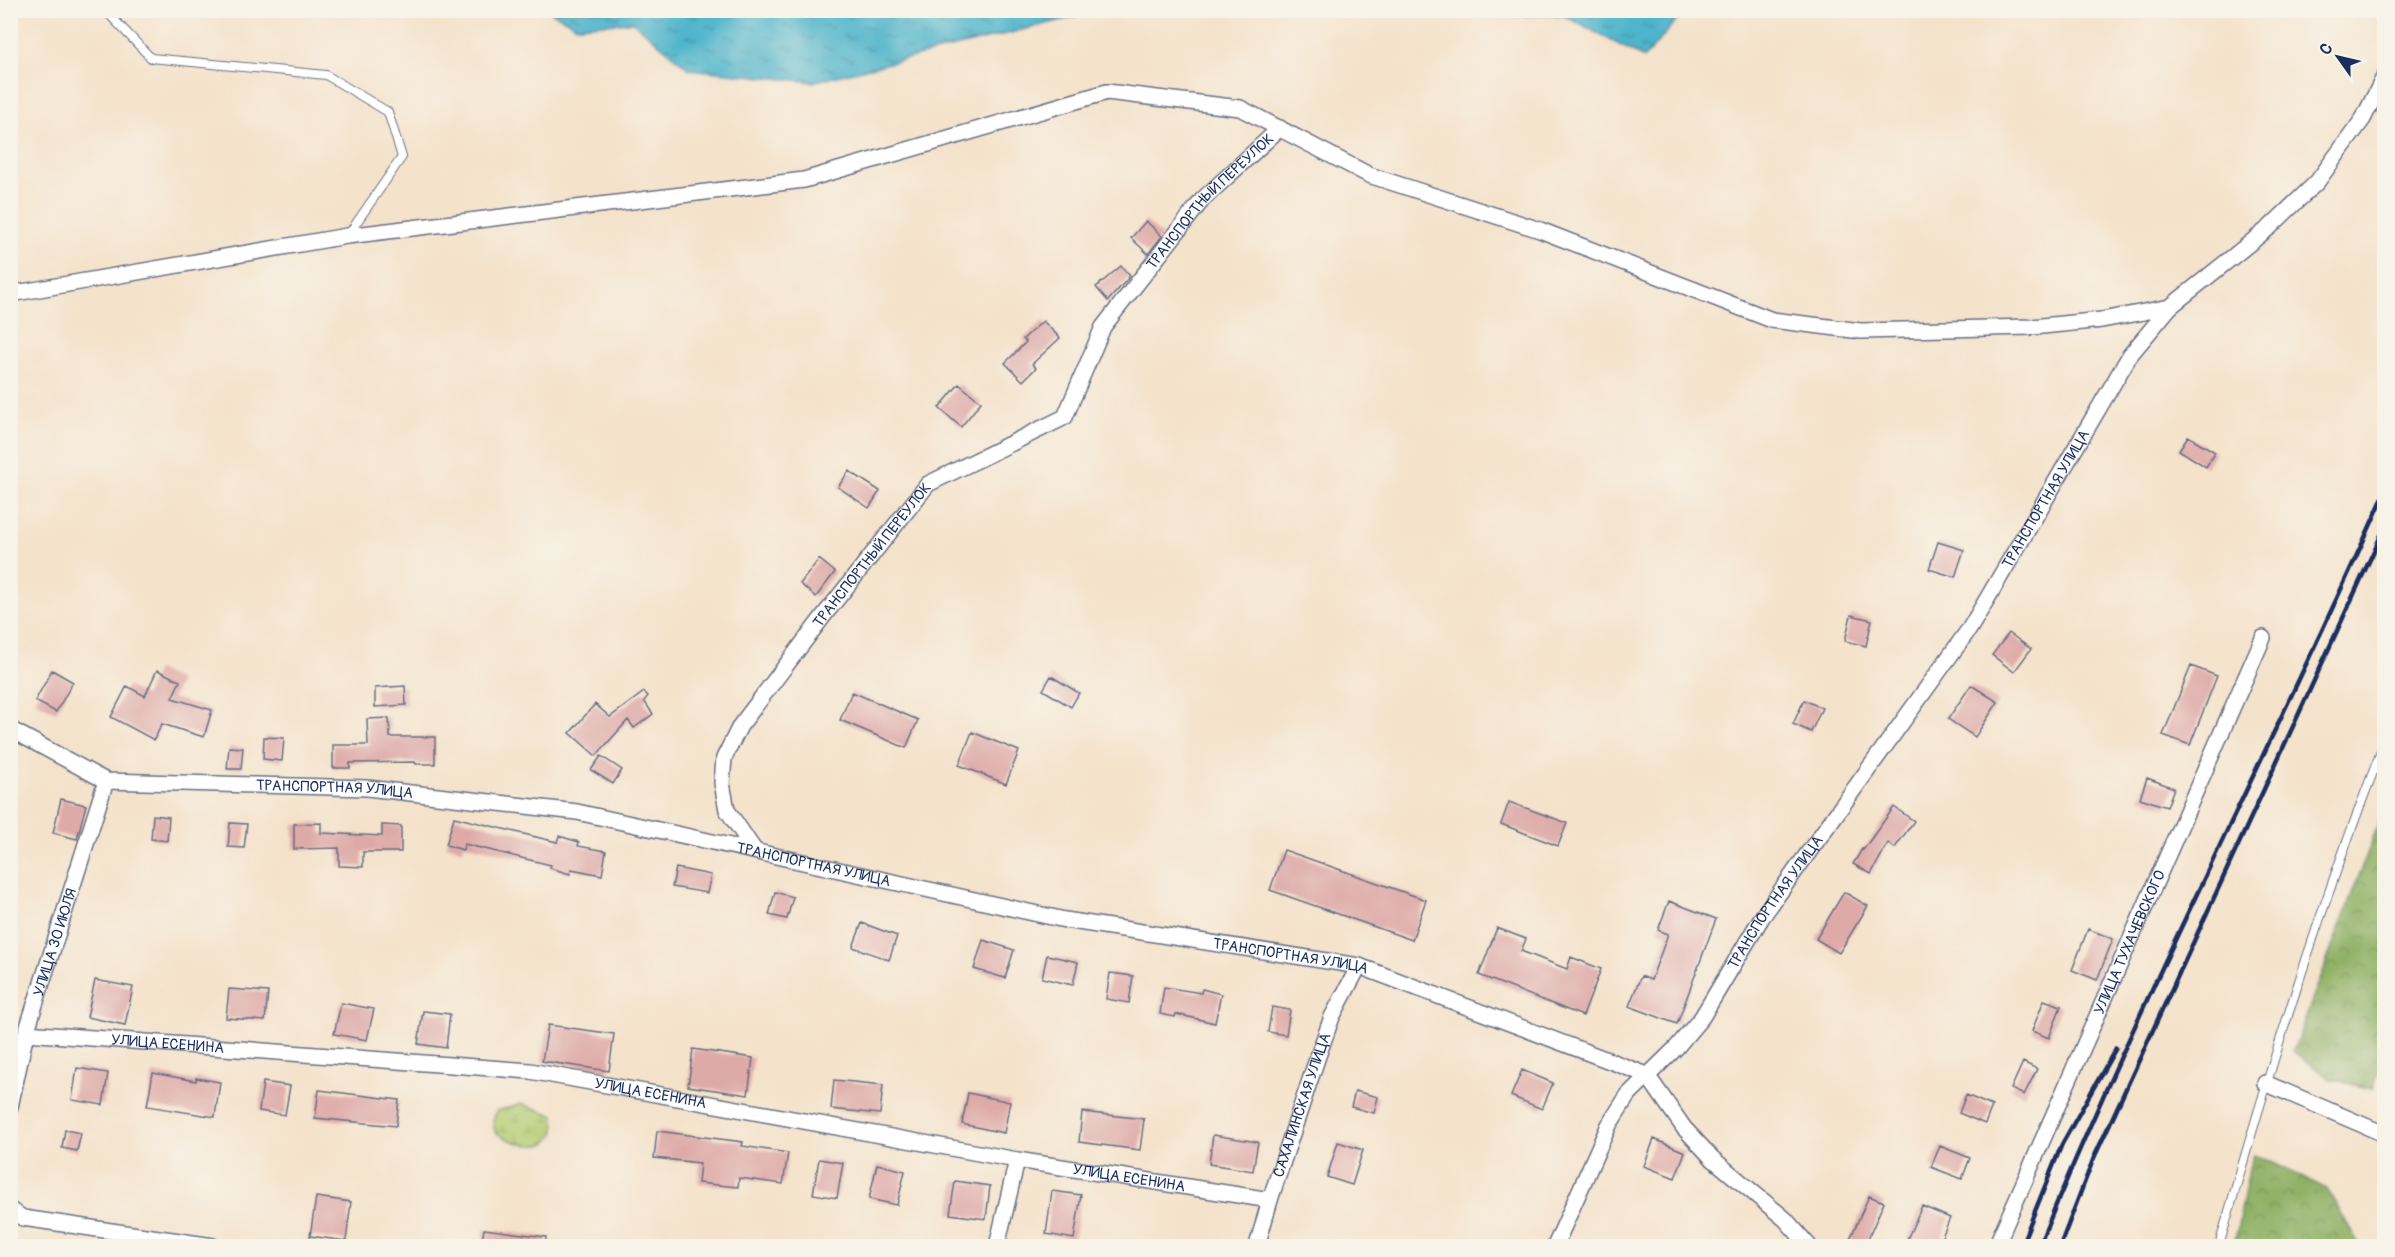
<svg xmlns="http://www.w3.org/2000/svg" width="2395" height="1257" font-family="Pangolin,sans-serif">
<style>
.forest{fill:url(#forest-crowns);stroke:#557062;stroke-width:1.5}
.wetland{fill:url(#wetland-marsh);stroke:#687e68;stroke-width:1.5}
.water{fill:url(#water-ripples);stroke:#347294;stroke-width:1.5}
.building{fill:#deaaa8}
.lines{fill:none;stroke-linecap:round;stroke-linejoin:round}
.lane-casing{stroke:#676e84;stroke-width:10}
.street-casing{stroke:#676e84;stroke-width:18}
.lane{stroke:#fff;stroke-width:8}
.street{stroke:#fff;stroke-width:15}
.rail{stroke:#1b2f5e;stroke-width:4.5}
.labels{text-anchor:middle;stroke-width:4.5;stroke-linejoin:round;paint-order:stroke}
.street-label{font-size:15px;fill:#1b2f5e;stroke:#f7f3e8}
</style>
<defs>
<pattern id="forest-crowns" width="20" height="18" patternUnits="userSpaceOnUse" patternTransform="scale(1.5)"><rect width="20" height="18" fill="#8fb065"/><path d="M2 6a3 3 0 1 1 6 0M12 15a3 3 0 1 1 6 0" fill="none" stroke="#749056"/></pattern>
<pattern id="wetland-marsh" width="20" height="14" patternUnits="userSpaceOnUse" patternTransform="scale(1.5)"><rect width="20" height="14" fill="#b4cd73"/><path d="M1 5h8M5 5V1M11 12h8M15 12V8" fill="none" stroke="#9ab066"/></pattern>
<pattern id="water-ripples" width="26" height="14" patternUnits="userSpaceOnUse" patternTransform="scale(1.5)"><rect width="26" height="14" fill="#4db4cb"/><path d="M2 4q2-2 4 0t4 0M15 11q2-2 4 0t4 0" fill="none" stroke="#3f93a8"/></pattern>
</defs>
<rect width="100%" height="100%" fill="#f7f3e8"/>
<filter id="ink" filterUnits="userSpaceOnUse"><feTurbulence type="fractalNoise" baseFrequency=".0167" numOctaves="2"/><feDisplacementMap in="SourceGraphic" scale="12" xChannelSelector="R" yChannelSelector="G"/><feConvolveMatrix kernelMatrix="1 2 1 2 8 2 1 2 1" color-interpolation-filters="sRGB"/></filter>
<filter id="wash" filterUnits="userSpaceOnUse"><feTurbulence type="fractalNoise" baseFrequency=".008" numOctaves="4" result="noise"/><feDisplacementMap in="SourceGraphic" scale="24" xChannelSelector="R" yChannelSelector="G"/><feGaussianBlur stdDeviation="1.35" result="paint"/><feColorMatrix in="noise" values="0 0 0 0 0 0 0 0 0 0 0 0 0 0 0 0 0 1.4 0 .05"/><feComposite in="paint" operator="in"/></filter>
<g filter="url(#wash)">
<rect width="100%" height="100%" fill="#f4e2ca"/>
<path class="forest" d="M 2384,809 L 2384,1059 L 2373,1089 L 2330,1079 L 2293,1051 Z
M 2254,1154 L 2327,1189 L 2360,1246 L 2234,1246 L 2250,1165 Z"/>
<path class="wetland" d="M 522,1104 L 554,1115 C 554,1119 556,1126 555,1130 C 549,1157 509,1142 495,1132 L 493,1120 L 497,1111 Z"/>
<path class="water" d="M 549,11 L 1099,11 L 813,82 L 689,69 L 633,22 L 577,26 Z
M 1477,11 L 1685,11 L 1644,58 L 1563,15 L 1484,16 Z"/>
<g id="blocks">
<path class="building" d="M 1146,221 L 1162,236 L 1148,254 L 1131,238 Z
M 1121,266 L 1130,276 L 1108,301 L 1096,287 Z
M 1043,321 L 1060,338 L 1032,364 L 1036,368 L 1023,381 L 1005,363 L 1026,342 L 1023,339 Z
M 959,384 L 981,402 L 961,427 L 939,408 Z
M 2188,436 L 2215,452 L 2206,467 L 2179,450 Z
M 849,471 L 880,491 L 869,508 L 838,487 Z
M 1938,542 L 1964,550 L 1955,577 L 1929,569 Z
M 819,559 L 835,572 L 816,597 L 800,584 Z
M 1851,615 L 1872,620 L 1866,646 L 1845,641 Z
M 2009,633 L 2031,649 L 2014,672 L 1992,655 Z
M 2191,666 L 2217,676 L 2190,745 L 2163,735 Z
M 52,670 L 73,682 L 56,712 L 35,701 Z
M 157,670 L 180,681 L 172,698 L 212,710 L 204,737 L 162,724 L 154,740 L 111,717 L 127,686 L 145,696 Z
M 1051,676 L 1079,693 L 1071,707 L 1043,690 Z
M 1971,685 L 1998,702 L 1975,737 L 1948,719 Z
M 405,686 L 406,705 L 375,707 L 375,688 Z
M 644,692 L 648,696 L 644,701 L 653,714 L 634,728 L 628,720 L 596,756 L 570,733 L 595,704 L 610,717 Z
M 852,692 L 918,720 L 906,748 L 840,720 Z
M 1804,700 L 1822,708 L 1811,732 L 1793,724 Z
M 389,718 L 390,737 L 435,737 L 435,764 L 416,764 L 415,762 L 350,763 L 350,768 L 333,768 L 333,745 L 368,745 L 367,719 Z
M 972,732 L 1019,751 L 1006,784 L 959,765 Z
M 264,737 L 284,738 L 282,761 L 263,759 Z
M 229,747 L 243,748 L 241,769 L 227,769 Z
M 601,756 L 622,770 L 613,784 L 591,770 Z
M 2147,778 L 2174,788 L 2167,807 L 2140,798 Z
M 61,799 L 86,805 L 77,839 L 53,833 Z
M 1509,802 L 1567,823 L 1558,846 L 1501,824 Z
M 1894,807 L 1914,821 L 1895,848 L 1888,843 L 1871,874 L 1853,864 L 1862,849 L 1863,850 Z
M 153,815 L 169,817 L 167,841 L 151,839 Z
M 454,817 L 557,842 L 559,836 L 579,842 L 578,846 L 606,851 L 602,875 L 571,869 L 570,874 L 550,868 L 551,865 L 464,844 L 463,850 L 446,845 Z
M 230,823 L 247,824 L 244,848 L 228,847 Z
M 321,823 L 321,833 L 382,836 L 382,825 L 401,826 L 401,852 L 363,852 L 363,867 L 339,866 L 339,848 L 294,849 L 294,824 Z
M 1284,850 L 1426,900 L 1412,940 L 1270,890 Z
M 676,868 L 711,875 L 707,893 L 672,887 Z
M 775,892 L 793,897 L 787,919 L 769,915 Z
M 1844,892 L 1868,906 L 1839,953 L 1816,939 Z
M 1669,901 L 1716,919 L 1677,1024 L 1629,1006 L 1641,976 L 1651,980 L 1668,934 L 1658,930 Z
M 862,923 L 897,936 L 889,960 L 853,947 Z
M 1497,928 L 1526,939 L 1521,951 L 1567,969 L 1571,957 L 1601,969 L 1583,1016 L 1479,975 Z
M 2088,929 L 2113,939 L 2097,980 L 2072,970 Z
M 983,940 L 1014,950 L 1005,978 L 974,969 Z
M 1047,955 L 1078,962 L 1073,985 L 1042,978 Z
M 1110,973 L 1133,976 L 1129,1003 L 1106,999 Z
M 95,980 L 133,987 L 125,1025 L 87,1017 Z
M 1164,987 L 1201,993 L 1202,989 L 1221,994 L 1215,1023 L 1176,1014 L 1175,1017 L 1160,1014 Z
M 229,989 L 268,992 L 265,1021 L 226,1018 Z
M 2044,1000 L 2061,1006 L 2049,1038 L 2032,1031 Z
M 341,1003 L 374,1009 L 367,1040 L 334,1034 Z
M 1272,1007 L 1290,1010 L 1286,1035 L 1268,1032 Z
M 423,1011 L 450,1014 L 446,1048 L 418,1044 Z
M 548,1025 L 614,1034 L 609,1071 L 542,1061 Z
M 693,1049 L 753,1058 L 748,1095 L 688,1086 Z
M 2023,1062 L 2037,1069 L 2024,1095 L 2011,1089 Z
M 77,1068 L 108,1073 L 103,1105 L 72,1100 Z
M 1522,1070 L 1553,1083 L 1542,1109 L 1511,1096 Z
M 153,1073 L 196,1081 L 196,1078 L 220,1082 L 215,1117 L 147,1106 Z
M 834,1080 L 883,1085 L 880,1114 L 831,1109 Z
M 263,1082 L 290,1086 L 285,1115 L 259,1111 Z
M 319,1090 L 399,1100 L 396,1126 L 315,1118 Z
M 1355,1091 L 1378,1097 L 1374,1113 L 1351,1107 Z
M 968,1093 L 1010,1102 L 1004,1133 L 962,1124 Z
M 1966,1095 L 1992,1106 L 1985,1124 L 1959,1113 Z
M 1082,1112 L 1144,1119 L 1140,1150 L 1079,1142 Z
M 65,1130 L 81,1133 L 77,1151 L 62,1148 Z
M 657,1131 L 743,1142 L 742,1146 L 788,1153 L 783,1184 L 739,1178 L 738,1187 L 698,1183 L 700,1163 L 654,1158 Z
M 1213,1135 L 1258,1142 L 1253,1171 L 1209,1164 Z
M 1654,1139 L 1685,1152 L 1675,1178 L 1644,1166 Z
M 1338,1142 L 1363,1150 L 1352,1185 L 1327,1177 Z
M 1940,1146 L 1970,1158 L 1962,1179 L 1931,1167 Z
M 819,1159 L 843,1163 L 837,1198 L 813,1194 Z
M 877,1164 L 905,1171 L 897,1205 L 869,1199 Z
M 955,1181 L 990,1186 L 986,1219 L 950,1214 Z
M 1052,1191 L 1081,1195 L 1074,1239 L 1046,1234 Z
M 1869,1196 L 1884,1202 L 1865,1246 L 1850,1239 Z
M 316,1197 L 351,1202 L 346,1241 L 310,1236 Z
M 1922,1206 L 1950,1218 L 1938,1246 L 1904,1246 Z
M 484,1229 L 546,1237 L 545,1246 L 481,1246 Z"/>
</g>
</g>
<g filter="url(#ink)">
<use href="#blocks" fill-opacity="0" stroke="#676e84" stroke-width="1.5"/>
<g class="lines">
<defs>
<path id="lane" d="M 105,10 L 151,58 L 326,75 L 388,112 L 402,157 L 348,235
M 2219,1246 C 2267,1077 2319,908 2384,744"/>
<g id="street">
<path d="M 10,294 L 347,236 L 804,180 L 1107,92 L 1240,108 L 1369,175 L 1540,230 L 1772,320 L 1861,331 L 2032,327 L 2102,320 L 2170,307 L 2270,227 L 2317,182 L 2363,119 L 2384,77"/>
<path id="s1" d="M 10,729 L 106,781 L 367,788 L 577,812 L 1065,920 L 1359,966 L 1647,1075"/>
<path id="s2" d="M 755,851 L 727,810 L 722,783 L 724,758 L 740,726 L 825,614 L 928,484 L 1065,417 L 1103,327 L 1203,199 L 1280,128"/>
<path id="s3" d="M 26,1033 L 530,1071 L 1017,1160 L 1270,1200"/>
<path d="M 1647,1075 L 1684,1128 L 1713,1159 L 1785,1219 L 1809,1246"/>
<path d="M 2265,1083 L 2384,1134"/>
<path id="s4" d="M 10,1107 L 26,1033 L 106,781"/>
<path d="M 10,1210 L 23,1218 L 213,1246"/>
<path d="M 997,1246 L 1017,1160"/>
<path id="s5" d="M 1257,1246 L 1270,1200 L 1318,1056 L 1332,1017 L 1359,966"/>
<path id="s6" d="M 1555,1246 L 1609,1125 L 1628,1095 L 1676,1048 L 1702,1017 L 1762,917 L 1970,628 L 2130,355 L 2170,307"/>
<path id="s7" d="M 1996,1246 L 2263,638"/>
</g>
</defs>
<use href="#lane" class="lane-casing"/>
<use href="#street" class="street-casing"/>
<use href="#lane" class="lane"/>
<use href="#street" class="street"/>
<path class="rail" d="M 2021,1246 L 2062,1144 L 2116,1048
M 2039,1246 C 2143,991 2272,747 2384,495
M 2060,1246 L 2093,1160 L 2384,529"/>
</g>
</g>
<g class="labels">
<g class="street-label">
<text dy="5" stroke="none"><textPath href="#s2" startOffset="860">ТРАНСПОРТНЫЙ ПЕРЕУЛОК</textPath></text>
<text dy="5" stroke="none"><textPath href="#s6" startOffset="898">ТРАНСПОРТНАЯ УЛИЦА</textPath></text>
<text dy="5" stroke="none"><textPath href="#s2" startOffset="354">ТРАНСПОРТНЫЙ ПЕРЕУЛОК</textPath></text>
<text dy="5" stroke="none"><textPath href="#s1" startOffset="338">ТРАНСПОРТНАЯ УЛИЦА</textPath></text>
<text dy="5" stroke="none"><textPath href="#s1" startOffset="824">ТРАНСПОРТНАЯ УЛИЦА</textPath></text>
<text dy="5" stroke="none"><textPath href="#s6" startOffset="412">ТРАНСПОРТНАЯ УЛИЦА</textPath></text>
<text dy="5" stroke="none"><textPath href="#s7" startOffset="332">УЛИЦА ТУХАЧЕВСКОГО</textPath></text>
<text dy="5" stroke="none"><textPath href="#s4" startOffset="171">УЛИЦА 30 ИЮЛЯ</textPath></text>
<text dy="5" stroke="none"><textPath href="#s1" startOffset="1310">ТРАНСПОРТНАЯ УЛИЦА</textPath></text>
<text dy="5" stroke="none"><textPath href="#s3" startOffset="142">УЛИЦА ЕСЕНИНА</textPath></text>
<text dy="5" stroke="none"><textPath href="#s3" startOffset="628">УЛИЦА ЕСЕНИНА</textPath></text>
<text dy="5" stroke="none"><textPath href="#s5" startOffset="148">САХАЛИНСКАЯ УЛИЦА</textPath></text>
<text dy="5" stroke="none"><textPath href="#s3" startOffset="1114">УЛИЦА ЕСЕНИНА</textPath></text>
</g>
</g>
<rect width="2395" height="1257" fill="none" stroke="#f7f3e8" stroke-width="36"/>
<g transform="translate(2338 57) rotate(304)" stroke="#f7f3e8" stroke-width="4.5" paint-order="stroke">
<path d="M0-4.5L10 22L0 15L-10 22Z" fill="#1b2f5e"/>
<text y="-9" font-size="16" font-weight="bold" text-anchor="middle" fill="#1b2f5e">С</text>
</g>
</svg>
